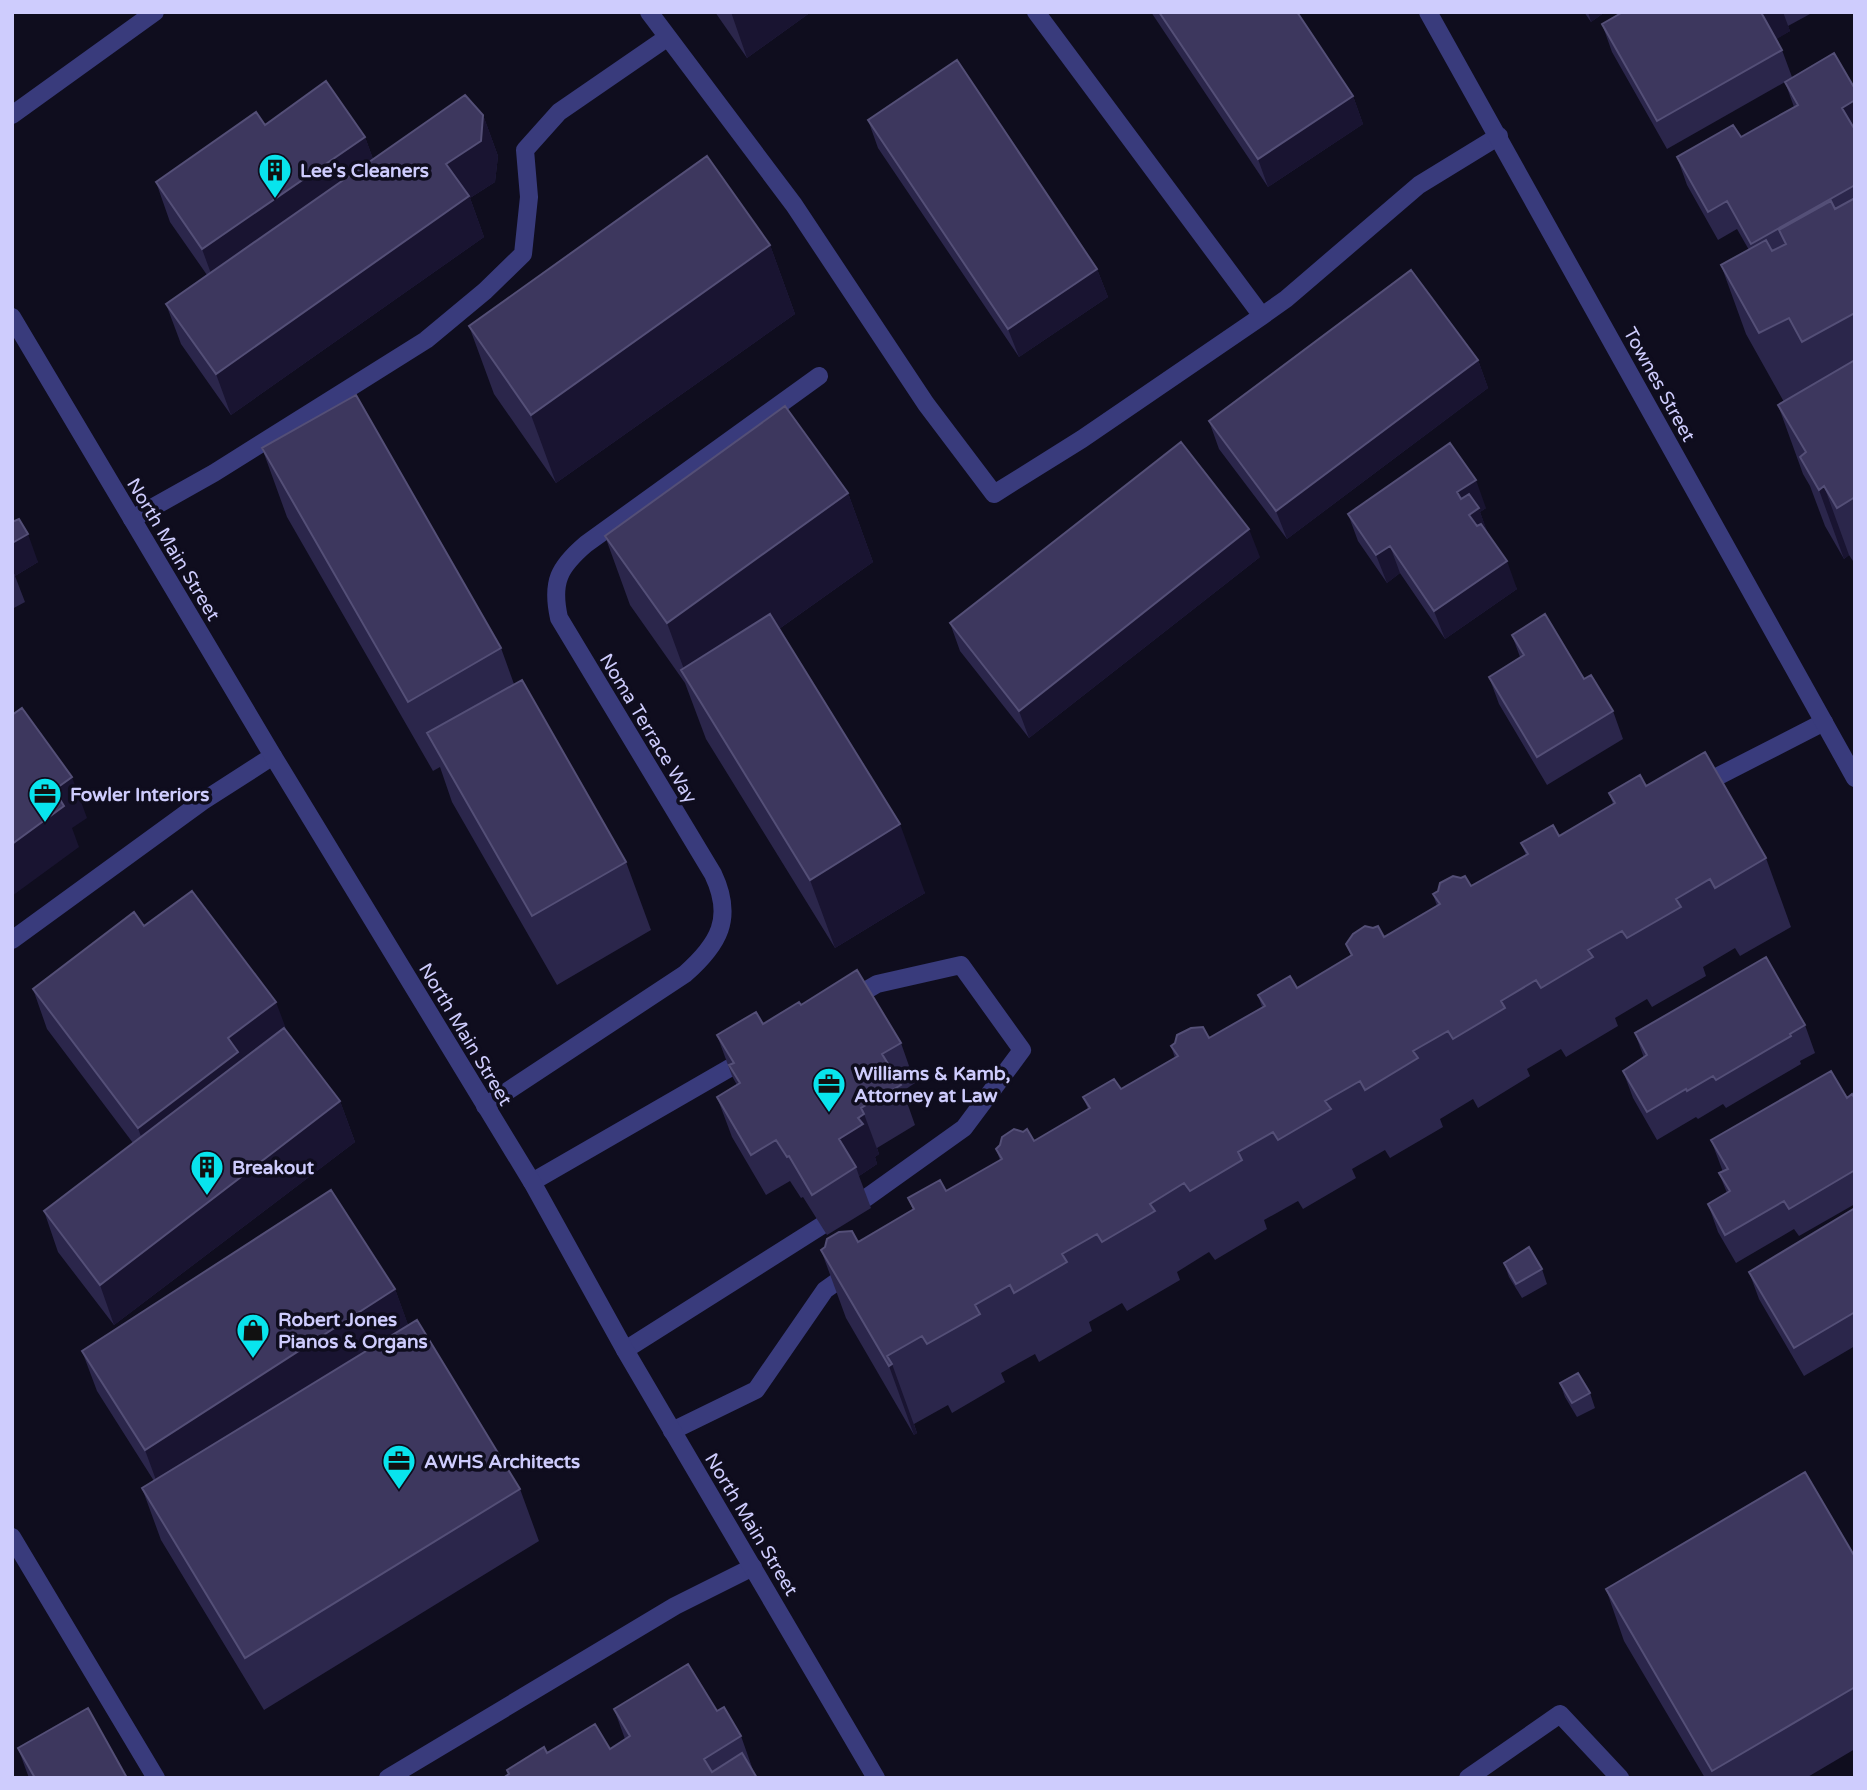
<svg xmlns="http://www.w3.org/2000/svg" width="1867" height="1790" font-family="'Varela Round',sans-serif">
<style>
.lines{fill:none;stroke-linecap:round;stroke-linejoin:round}
.service{stroke:#393b7c;stroke-width:18}
.minor{stroke:#393b7c;stroke-width:18}
.tertiary{stroke:#393b7c;stroke-width:18}
.wall{fill:#2b264b}
.shaded-wall{fill:#191431}
.building{fill:#3d375e;stroke:#544f77;stroke-width:2}
.labels{text-anchor:middle;stroke-width:7;stroke-linejoin:round;paint-order:stroke}
.poi-label{font-size:19px;font-weight:bold;fill:#ceccfd;stroke:#0f0d1e;text-anchor:start}
.street-label{font-size:19px;fill:#ceccfd;stroke:#0f0d1e}
</style>
<rect width="100%" height="100%" fill="#0f0d1e"/>
<g class="lines">
<path class="service" d="M 649,12 L 794,205 L 926,404 L 994,494 L 1082,439 L 1262,316 L 1286,299 L 1419,185 L 1499,136
M 1036,12 L 1262,316
M 132,519 L 214,473 L 426,340 L 485,291 L 523,254 L 529,197 L 525,150 L 559,112 L 668,37
M 1699,786 L 1824,722
M 12,940 L 203,801 L 273,756
M 848,1001 L 877,984 L 961,965 L 1022,1050 L 964,1128 L 866,1198
M 532,1182 L 747,1058
M 625,1350 L 821,1226
M 672,1431 L 756,1390 L 825,1290 L 852,1271
M 12,1537 L 156,1778
M 388,1778 L 675,1606 L 753,1567
M 1468,1778 L 1560,1714 L 1620,1778"/>
<path class="minor" d="M 1428,12 L 1855,778
M 485,1106 L 685,974 C 719,944 734,918 713,874 L 559,618 C 551,582 559,567 586,544 L 819,376"/>
<path class="tertiary" d="M 12,115 L 155,12
M 12,317 L 273,756 L 532,1182 L 625,1350 L 876,1778"/>
</g>
<path class="wall" d="M 715,12 L 811,12 L 747,58 Z
M 1151,12 L 1297,12 L 1353,96 L 1363,124 L 1268,187 Z
M 1584,12 L 1605,12 L 1591,22 Z
M 1623,12 L 1810,12 L 1810,14 L 1788,26 L 1790,31 L 1776,39 L 1782,50 L 1792,77 L 1855,89 L 1855,564 L 1849,555 L 1844,559 L 1825,526 L 1810,486 L 1803,474 L 1778,405 L 1784,402 L 1746,334 L 1721,265 L 1749,250 L 1737,229 L 1718,240 L 1687,185 L 1677,157 L 1741,137 L 1794,107 L 1785,82 L 1667,149 L 1612,52 L 1602,24 Z
M 483,115 L 498,156 L 495,182 L 470,198 L 484,237 L 231,415 L 181,344 L 166,304 L 207,275 L 170,222 L 156,182 L 265,125 L 365,137 L 373,159 Z
M 868,120 L 1097,269 L 1108,297 L 1019,357 L 878,148 Z
M 770,245 L 795,314 L 556,483 L 494,394 L 469,326 Z
M 1478,360 L 1488,388 L 1287,539 L 1219,449 L 1209,421 Z
M 262,448 L 501,648 L 514,684 L 626,862 L 651,930 L 557,985 L 452,802 L 440,767 L 433,771 L 287,517 Z
M 848,493 L 873,562 L 779,629 L 925,893 L 835,948 L 706,739 L 685,683 L 630,605 L 605,536 Z
M 1486,508 L 1480,512 L 1487,532 L 1517,589 L 1445,639 L 1400,573 L 1387,583 L 1358,541 L 1348,514 Z
M 12,522 L 38,562 L 15,576 L 25,602 L 12,609 Z
M 1260,557 L 1029,738 L 960,651 L 950,623 Z
M 1512,635 L 1584,679 L 1613,711 L 1623,739 L 1547,785 L 1499,704 L 1489,677 L 1520,657 Z
M 1646,786 L 1766,858 L 1791,927 L 1740,956 L 1735,948 L 1703,967 L 1706,976 L 1652,1007 L 1647,999 L 1615,1018 L 1618,1026 L 1566,1057 L 1561,1049 L 1527,1069 L 1530,1076 L 1478,1108 L 1473,1099 L 1440,1119 L 1443,1127 L 1390,1158 L 1385,1150 L 1352,1169 L 1356,1178 L 1303,1209 L 1298,1201 L 1264,1220 L 1267,1229 L 1215,1260 L 1209,1252 L 1177,1272 L 1180,1280 L 1127,1311 L 1122,1303 L 1089,1322 L 1092,1331 L 1039,1362 L 1035,1354 L 1001,1373 L 1005,1382 L 952,1413 L 948,1405 L 914,1424 L 917,1433 L 914,1435 L 846,1318 L 821,1250 L 858,1242 L 913,1210 L 908,1198 L 946,1191 L 1000,1160 L 996,1149 L 1034,1141 L 1088,1109 L 1083,1097 L 1121,1089 L 1175,1058 L 1171,1046 L 1209,1038 L 1262,1007 L 1258,995 L 1297,988 L 1351,956 L 1346,944 L 1384,937 L 1437,906 L 1433,894 L 1471,886 L 1526,855 L 1521,843 L 1559,836 L 1613,804 L 1609,793 Z
M 144,926 L 286,1030 L 340,1101 L 355,1142 L 114,1325 L 58,1252 L 44,1211 L 133,1143 L 47,1029 L 33,989 Z
M 763,1024 L 901,1043 L 915,1083 L 903,1091 L 915,1125 L 877,1148 L 879,1154 L 875,1157 L 877,1164 L 859,1176 L 871,1208 L 827,1235 L 803,1197 L 801,1198 L 790,1181 L 766,1195 L 732,1137 L 717,1097 L 737,1085 L 732,1076 L 717,1035 Z
M 1805,1025 L 1815,1053 L 1800,1061 L 1801,1064 L 1726,1108 L 1723,1104 L 1698,1119 L 1696,1117 L 1657,1140 L 1633,1098 L 1623,1071 L 1644,1058 L 1635,1033 Z
M 1847,1098 L 1855,1099 L 1855,1204 L 1799,1236 L 1794,1229 L 1736,1263 L 1718,1232 L 1708,1204 L 1727,1193 L 1719,1173 L 1723,1172 L 1711,1140 Z
M 1855,1208 L 1855,1346 L 1804,1376 L 1759,1299 L 1749,1272 Z
M 1504,1263 L 1542,1269 L 1547,1284 L 1522,1298 L 1509,1277 Z
M 395,1289 L 408,1325 L 520,1489 L 539,1541 L 264,1710 L 161,1540 L 142,1488 L 154,1481 L 97,1391 L 82,1351 Z
M 1560,1383 L 1590,1393 L 1595,1408 L 1577,1417 L 1565,1397 Z
M 1855,1557 L 1855,1749 L 1806,1778 L 1705,1778 L 1624,1641 L 1606,1589 Z
M 614,1709 L 717,1711 L 741,1736 L 754,1773 L 509,1774 L 507,1770 L 547,1753 L 610,1749 L 625,1739 Z
M 18,1748 L 127,1778 L 29,1778 Z"/>
<path class="shaded-wall" d="M 731,12 L 811,12 L 747,58 Z
M 1588,12 L 1605,12 L 1591,22 Z
M 1765,12 L 1783,12 L 1790,31 L 1772,42 L 1762,14 Z
M 1353,96 L 1363,124 L 1268,187 L 1258,159 Z
M 1855,100 L 1855,134 L 1842,108 Z
M 483,115 L 498,156 L 495,182 L 470,198 L 484,237 L 231,415 L 216,374 Z
M 365,137 L 380,178 L 217,290 L 202,249 Z
M 770,245 L 795,314 L 556,483 L 531,415 Z
M 1097,269 L 1108,297 L 1019,357 L 1008,329 Z
M 1478,360 L 1488,388 L 1287,539 L 1276,511 Z
M 1476,480 L 1486,508 L 1480,512 L 1489,536 L 1479,543 L 1457,492 Z
M 1824,486 L 1849,555 L 1844,559 L 1819,490 Z
M 848,493 L 873,562 L 693,690 L 689,683 L 667,623 Z
M 1249,529 L 1260,557 L 1029,738 L 1019,711 Z
M 28,534 L 38,562 L 15,576 L 15,574 L 12,575 L 12,543 Z
M 1390,546 L 1400,573 L 1387,583 L 1376,555 Z
M 1507,561 L 1517,589 L 1445,639 L 1434,611 Z
M 72,777 L 87,818 L 72,828 L 79,847 L 12,896 L 12,844 L 54,790 Z
M 900,824 L 925,893 L 835,948 L 810,880 Z
M 276,1002 L 291,1042 L 152,1168 L 138,1128 L 228,1038 Z
M 340,1101 L 355,1142 L 114,1325 L 100,1285 Z
M 864,1114 L 879,1154 L 875,1157 L 877,1164 L 859,1176 L 856,1167 L 839,1139 L 858,1118 Z
M 395,1289 L 410,1330 L 160,1491 L 145,1450 Z
M 892,1364 L 917,1433 L 914,1435 L 889,1366 Z"/>
<path class="building" d="M 1159,12 L 1297,12 L 1353,96 L 1258,159 Z
M 1623,12 L 1765,12 L 1762,14 L 1782,50 L 1657,121 L 1602,24 Z
M 1834,53 L 1855,89 L 1855,100 L 1842,108 L 1855,130 L 1855,185 L 1751,244 L 1727,201 L 1708,212 L 1677,157 L 1733,125 L 1741,137 L 1798,105 L 1785,82 Z
M 957,60 L 1097,269 L 1008,329 L 868,120 Z
M 326,81 L 365,137 L 202,249 L 156,182 L 256,112 L 265,125 Z
M 465,95 L 483,115 L 481,141 L 446,164 L 469,196 L 216,374 L 166,304 Z
M 707,156 L 770,245 L 531,415 L 469,326 Z
M 1855,198 L 1855,313 L 1802,342 L 1789,318 L 1759,333 L 1721,265 L 1766,240 L 1772,251 L 1786,244 L 1779,230 L 1831,201 L 1835,209 Z
M 1411,270 L 1478,360 L 1276,511 L 1209,421 Z
M 1855,360 L 1855,497 L 1837,508 L 1824,486 L 1819,490 L 1800,457 L 1806,452 L 1778,405 Z
M 356,395 L 501,648 L 408,702 L 262,448 Z
M 785,406 L 848,493 L 667,623 L 605,536 Z
M 1181,442 L 1249,529 L 1019,711 L 950,623 Z
M 1450,443 L 1476,480 L 1457,492 L 1461,499 L 1469,494 L 1479,508 L 1469,515 L 1477,526 L 1481,524 L 1507,561 L 1434,611 L 1390,546 L 1376,555 L 1348,514 Z
M 19,519 L 28,534 L 12,543 L 12,522 Z
M 770,614 L 900,824 L 810,880 L 681,670 Z
M 1545,614 L 1584,679 L 1591,675 L 1613,711 L 1537,757 L 1489,677 L 1524,655 L 1512,635 Z
M 522,680 L 626,862 L 532,916 L 427,733 Z
M 22,708 L 72,777 L 54,790 L 64,806 L 12,844 L 12,715 Z
M 1705,752 L 1766,858 L 1715,888 L 1710,879 L 1676,899 L 1681,907 L 1627,938 L 1622,931 L 1588,950 L 1593,957 L 1541,988 L 1536,980 L 1501,1001 L 1505,1008 L 1453,1039 L 1448,1031 L 1413,1051 L 1418,1058 L 1365,1090 L 1360,1081 L 1325,1101 L 1331,1109 L 1278,1140 L 1273,1132 L 1238,1152 L 1242,1160 L 1190,1191 L 1184,1183 L 1150,1204 L 1155,1211 L 1102,1242 L 1097,1234 L 1062,1254 L 1067,1262 L 1014,1293 L 1010,1285 L 975,1305 L 980,1314 L 927,1344 L 922,1336 L 887,1356 L 892,1364 L 889,1366 L 821,1250 L 825,1247 L 827,1239 L 839,1232 L 852,1231 L 858,1242 L 914,1209 L 908,1198 L 940,1180 L 946,1191 L 1002,1159 L 996,1149 L 1000,1145 L 1002,1137 L 1014,1129 L 1023,1132 L 1027,1129 L 1034,1141 L 1090,1108 L 1083,1097 L 1114,1079 L 1121,1089 L 1178,1056 L 1171,1046 L 1175,1043 L 1177,1035 L 1191,1028 L 1203,1027 L 1209,1038 L 1265,1006 L 1258,995 L 1290,976 L 1297,988 L 1352,955 L 1346,944 L 1353,934 L 1365,926 L 1373,928 L 1378,926 L 1384,937 L 1440,904 L 1433,894 L 1438,891 L 1440,883 L 1453,876 L 1461,878 L 1465,876 L 1471,886 L 1528,854 L 1521,843 L 1553,825 L 1559,836 L 1615,803 L 1609,793 L 1640,775 L 1646,786 Z
M 192,891 L 276,1002 L 228,1038 L 238,1052 L 138,1128 L 33,989 L 134,912 L 144,926 Z
M 1766,957 L 1805,1025 L 1790,1034 L 1791,1036 L 1716,1080 L 1713,1076 L 1687,1091 L 1686,1089 L 1647,1112 L 1623,1071 L 1647,1055 L 1635,1033 Z
M 857,970 L 901,1043 L 882,1054 L 901,1085 L 861,1108 L 864,1114 L 858,1118 L 863,1124 L 839,1139 L 856,1167 L 812,1195 L 789,1156 L 787,1157 L 776,1140 L 751,1155 L 717,1097 L 740,1083 L 729,1065 L 734,1063 L 717,1035 L 756,1012 L 763,1024 L 799,1002 L 801,1005 Z
M 284,1028 L 340,1101 L 100,1285 L 44,1211 Z
M 1831,1071 L 1847,1098 L 1852,1094 L 1855,1099 L 1855,1170 L 1789,1209 L 1784,1201 L 1725,1235 L 1708,1204 L 1730,1191 L 1719,1173 L 1728,1169 L 1711,1140 Z
M 331,1190 L 395,1289 L 145,1450 L 82,1351 Z
M 1855,1208 L 1855,1312 L 1794,1348 L 1749,1272 Z
M 1529,1247 L 1542,1269 L 1516,1284 L 1504,1263 Z
M 417,1320 L 520,1489 L 245,1658 L 142,1488 Z
M 1578,1373 L 1590,1393 L 1572,1403 L 1560,1383 Z
M 1805,1472 L 1855,1557 L 1855,1687 L 1712,1771 L 1606,1589 Z
M 688,1664 L 717,1711 L 724,1707 L 741,1736 L 704,1759 L 712,1772 L 742,1753 L 757,1778 L 503,1778 L 509,1774 L 507,1770 L 544,1747 L 547,1753 L 595,1724 L 610,1749 L 630,1736 L 614,1709 Z
M 88,1708 L 127,1778 L 35,1778 L 18,1748 Z"/>
<defs>
<symbol id="building-pin" viewBox="-11 -11 22 30"><path d="M0 17L-7.5 6A9.5 9.5 0 1 1 7.5 6Z" fill="#08e4ed" stroke="#0f0d1e"/><path d="M-4-6H4V6H1V3H-1V6H-4ZM-2.5-4.3h1.7v1.8h-1.7ZM.8-4.3h1.7v1.8H.8ZM-2.5-1h1.7V.8h-1.7ZM.8-1h1.7V.8H.8Z" fill="#111"/></symbol>
<symbol id="office-pin" viewBox="-11 -11 22 30"><path d="M0 17L-7.5 6A9.5 9.5 0 1 1 7.5 6Z" fill="#08e4ed" stroke="#0f0d1e"/><path d="M-6-3h4V-5.5h4V-3h4V5H-6ZM-1-4.5V-3h2v-1.5ZM-6 0V1H6V0Z" fill="#111"/></symbol>
<symbol id="shop-pin" viewBox="-11 -11 22 30"><path d="M0 17L-7.5 6A9.5 9.5 0 1 1 7.5 6Z" fill="#08e4ed" stroke="#0f0d1e"/><path d="M-5-2.5h2.3a2.7 3.5 0 0 1 5.4 0H5L5.5 6h-11ZM-1.5-2.5h3a1.5 2.3 0 0 0-3 0Z" fill="#111"/></symbol>
</defs>
<g fill-rule="evenodd">
<use href="#building-pin" x="256" y="151" width="38" height="52"/>
<use href="#office-pin" x="26" y="775" width="38" height="52"/>
<use href="#office-pin" x="810" y="1065" width="38" height="52"/>
<use href="#building-pin" x="188" y="1148" width="38" height="52"/>
<use href="#shop-pin" x="234" y="1311" width="38" height="52"/>
<use href="#office-pin" x="380" y="1442" width="38" height="52"/>
</g>
<g class="labels">
<g class="poi-label">
<text x="300" y="177">Lee's Cleaners</text>
<text x="70" y="801">Fowler Interiors</text>
<text x="854" y="1080">Williams &amp; Kamb,<tspan x="854" dy="22">Attorney at Law</tspan></text>
<text x="232" y="1174">Breakout</text>
<text x="278" y="1326">Robert Jones<tspan x="278" dy="22">Pianos &amp; Organs</tspan></text>
<text x="424" y="1468">AWHS Architects</text>
</g>
<g class="street-label">
<text transform="translate(1660 384) rotate(61)" y="7">Townes Street</text>
<text transform="translate(174 549) rotate(59)" y="7">North Main Street</text>
<text transform="translate(649 728) rotate(59)" y="7">Noma Terrace Way</text>
<text transform="translate(466 1034) rotate(59)" y="7">North Main Street</text>
<text transform="translate(752 1524) rotate(59)" y="7">North Main Street</text>
</g>
</g>
<rect width="1867" height="1790" fill="none" stroke="#ceccfd" stroke-width="28"/>
</svg>
